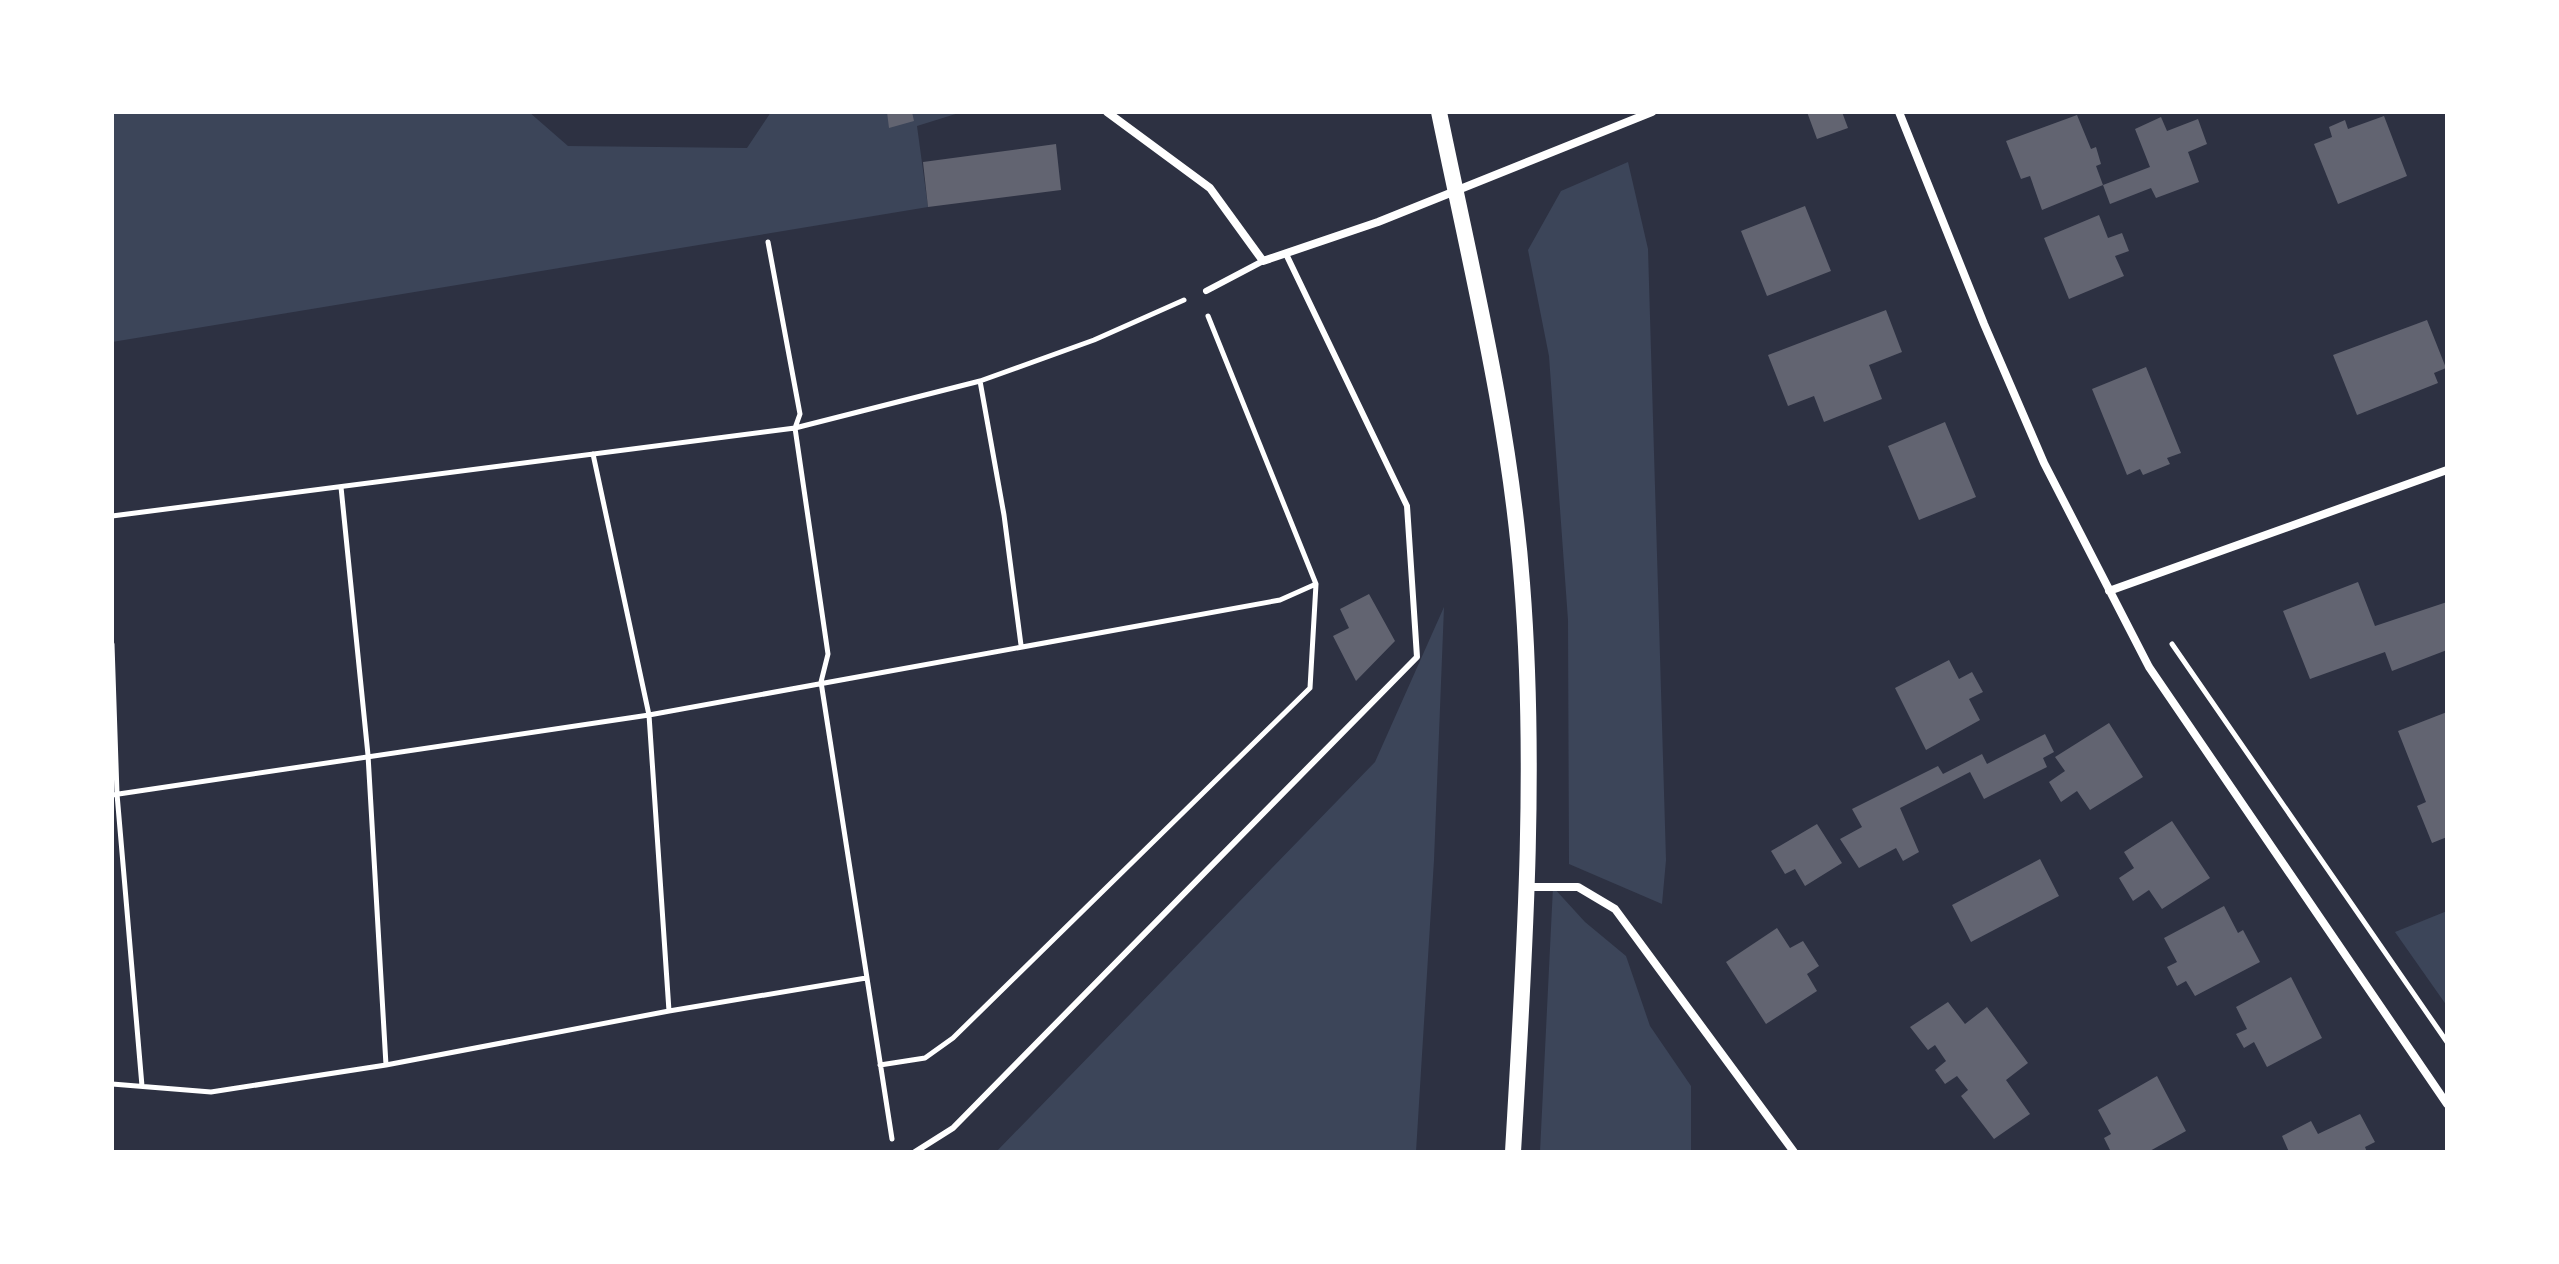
<svg xmlns="http://www.w3.org/2000/svg" width="2559" height="1264" font-family="Ubuntu,sans-serif">
<style>
.green{fill:#3c4559}
.building{fill:#626471}
.lines{fill:none;stroke-linecap:round;stroke-linejoin:round}
.path{stroke:#fff;stroke-width:5}
.service{stroke:#fff;stroke-width:6}
.minor{stroke:#fff;stroke-width:8}
.secondary{stroke:#fff;stroke-width:16}
</style>
<rect width="100%" height="100%" fill="#2d3142"/>
<path class="green" d="M 112,112 L 529,112 L 568,146 L 747,148 L 771,112 L 962,112 L 917,126 L 928,207 L 112,342 Z
M 1628,162 L 1648,249 L 1666,860 L 1662,904 L 1569,864 L 1568,620 L 1549,356 L 1528,250 L 1561,191 Z
M 1444,607 L 1434,860 L 1416,1152 L 996,1152 L 1375,762 Z
M 1553,887 L 1585,922 L 1626,956 L 1650,1026 L 1691,1086 L 1691,1152 L 1540,1152 Z
M 2447,911 L 2447,1006 L 2395,932 Z"/>
<path class="building" d="M 887,112 L 912,112 L 914,121 L 889,128 Z
M 1807,112 L 1842,112 L 1848,128 L 1817,139 Z
M 2077,115 L 2091,149 L 2096,147 L 2101,164 L 2096,166 L 2103,185 L 2042,210 L 2030,176 L 2021,179 L 2006,141 Z
M 2384,116 L 2407,176 L 2338,204 L 2314,144 L 2332,137 L 2329,127 L 2345,120 L 2348,129 Z
M 2161,117 L 2167,131 L 2198,119 L 2207,144 L 2188,152 L 2199,182 L 2156,198 L 2151,188 L 2110,204 L 2103,185 L 2150,167 L 2135,129 Z
M 1056,144 L 1061,190 L 928,207 L 923,162 Z
M 1805,206 L 1831,271 L 1767,296 L 1741,231 Z
M 2099,215 L 2108,238 L 2122,233 L 2129,251 L 2115,256 L 2124,276 L 2069,299 L 2044,238 Z
M 1886,310 L 1902,352 L 1869,365 L 1882,399 L 1824,422 L 1814,396 L 1788,406 L 1768,355 Z
M 2427,320 L 2446,368 L 2434,373 L 2438,383 L 2357,415 L 2333,355 Z
M 2146,367 L 2181,453 L 2167,458 L 2170,464 L 2143,475 L 2140,469 L 2127,475 L 2092,389 Z
M 1945,422 L 1976,497 L 1919,520 L 1888,446 Z
M 2358,582 L 2375,626 L 2447,602 L 2447,650 L 2392,671 L 2385,652 L 2310,679 L 2283,611 Z
M 1369,594 L 1395,641 L 1356,681 L 1333,636 L 1349,628 L 1340,609 Z
M 1949,660 L 1959,679 L 1972,672 L 1983,692 L 1969,699 L 1980,720 L 1926,750 L 1895,688 Z
M 2447,712 L 2447,837 L 2432,843 L 2417,806 L 2426,802 L 2398,731 Z
M 2109,723 L 2143,777 L 2090,810 L 2077,791 L 2061,802 L 2049,782 L 2065,771 L 2055,757 Z
M 2045,734 L 2054,752 L 2043,758 L 2047,767 L 1984,799 L 1970,772 L 1900,808 L 1919,852 L 1903,861 L 1896,848 L 1859,868 L 1840,839 L 1862,827 L 1852,809 L 1938,766 L 1943,774 L 1982,754 L 1987,764 Z
M 2172,821 L 2210,878 L 2162,909 L 2149,890 L 2133,901 L 2119,878 L 2134,868 L 2124,852 Z
M 1817,824 L 1842,863 L 1805,886 L 1795,869 L 1785,874 L 1771,851 Z
M 2040,859 L 2059,896 L 1971,942 L 1952,905 Z
M 2224,906 L 2238,933 L 2243,930 L 2260,962 L 2195,996 L 2186,981 L 2177,986 L 2167,967 L 2177,962 L 2164,938 Z
M 1777,928 L 1790,948 L 1803,941 L 1819,966 L 1807,974 L 1817,991 L 1766,1024 L 1726,962 Z
M 2291,977 L 2322,1038 L 2267,1067 L 2254,1042 L 2244,1048 L 2236,1034 L 2247,1029 L 2236,1007 Z
M 1948,1002 L 1965,1024 L 1987,1007 L 2028,1063 L 2006,1080 L 2030,1114 L 1994,1139 L 1961,1096 L 1968,1090 L 1957,1076 L 1945,1084 L 1935,1070 L 1946,1061 L 1935,1045 L 1928,1050 L 1910,1027 Z
M 2157,1076 L 2186,1131 L 2148,1152 L 2111,1152 L 2104,1138 L 2111,1134 L 2098,1110 Z
M 2360,1114 L 2375,1142 L 2365,1147 L 2367,1152 L 2289,1152 L 2282,1136 L 2311,1121 L 2318,1134 Z"/>
<g class="lines">
<path class="path" d="M 768,242 L 800,414 L 795,428 L 828,654 L 821,682 L 892,1139
M 980,381 L 1004,515 L 1021,645
M 593,454 L 649,715 L 669,1011
M 341,487 L 368,755 L 386,1065
M 112,516 L 795,428 L 980,381 L 1094,340 L 1184,300
M 112,644 L 117,794 L 142,1086
M 2172,644 L 2447,1042
M 112,795 L 649,715 L 1280,600 L 1316,584 L 1208,316
M 880,1065 L 925,1058 L 953,1038 L 1310,688 L 1316,584
M 112,1084 L 211,1092 L 386,1065 L 669,1011 L 866,978"/>
<path class="service" d="M 1206,291 L 1263,261
M 915,1152 L 953,1128 L 1417,657 L 1407,506 L 1286,254"/>
<path class="minor" d="M 1107,112 L 1210,188 L 1263,261 L 1378,222 L 1652,112
M 1899,112 L 1984,324 L 2044,463 L 2149,667 L 2447,1104
M 2109,591 L 2447,470
M 1527,887 L 1578,887 L 1615,909 L 1794,1152"/>
<path class="secondary" d="M 1439,112 C 1471,268 1510,424 1522,583 C 1537,772 1524,963 1513,1152"/>
</g>
<rect width="2559" height="1264" fill="none" stroke="#ffffff" stroke-width="228"/>
</svg>
